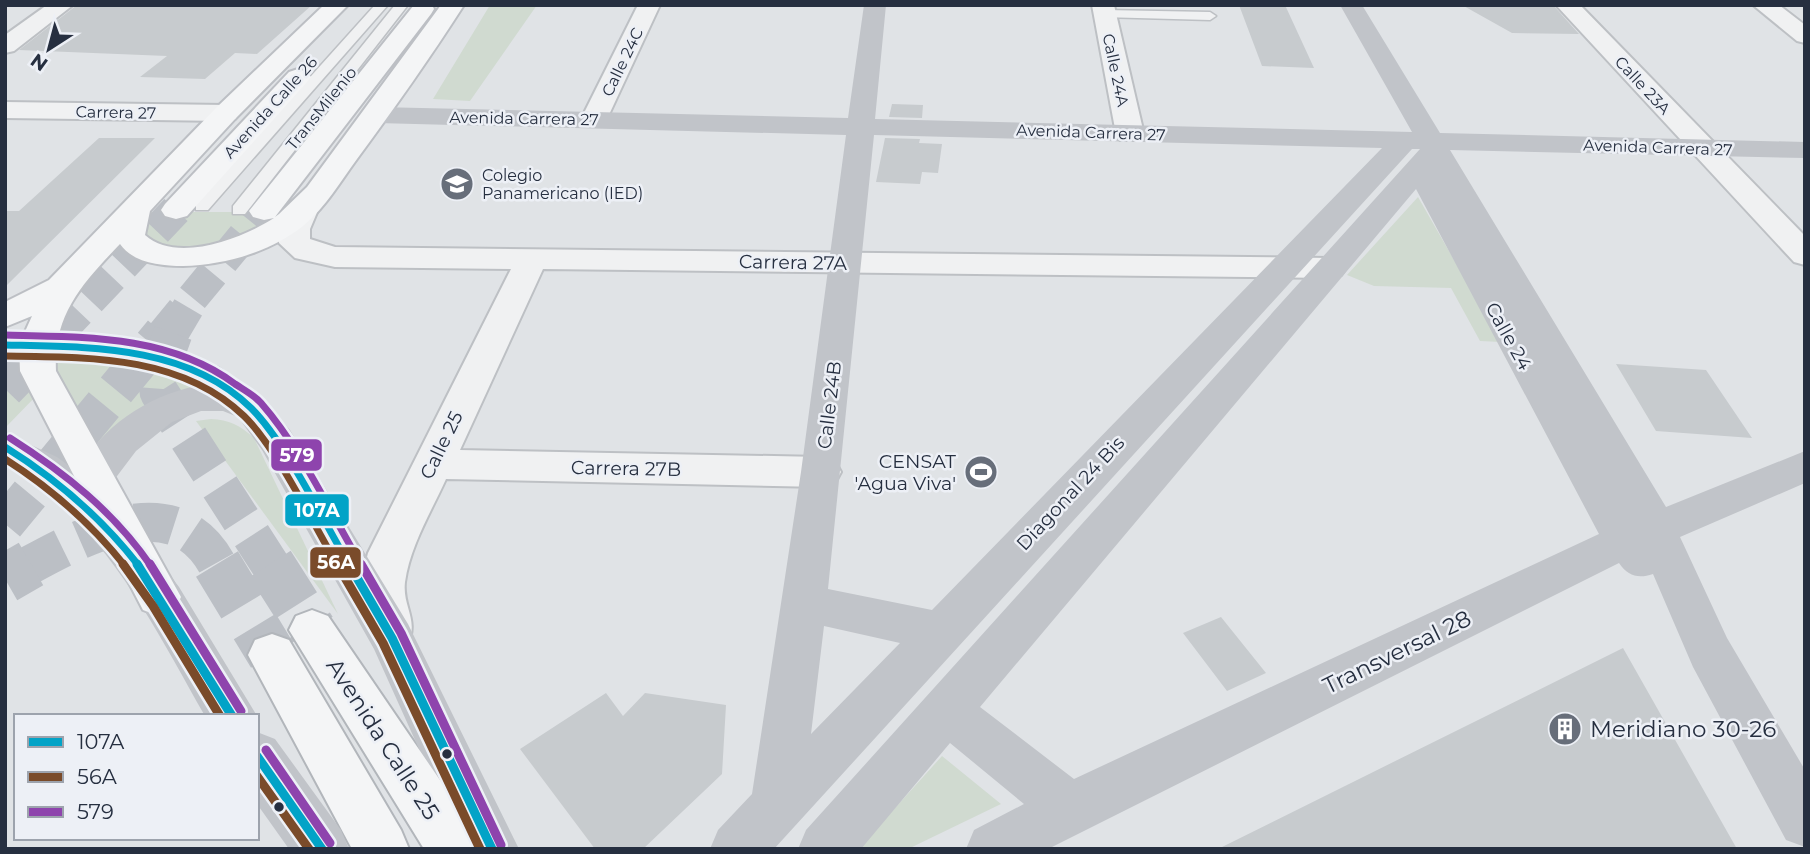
<svg xmlns="http://www.w3.org/2000/svg" width="1810" height="854" font-family="Montserrat,sans-serif">
<style>
.green{fill:#d0dad0}
.building{fill:#c7cbce}
.lines{fill:none;stroke-linecap:round;stroke-linejoin:round}
.primary-tunnel-far1{stroke:#bbbfc5;stroke-width:32;stroke-dasharray:32 16;stroke-linecap:butt}
.primary-tunnel{stroke:#bbbfc5;stroke-width:39;stroke-dasharray:39 19;stroke-linecap:butt}
.highway-tunnel-far2{stroke:#bbbfc5;stroke-width:32;stroke-dasharray:32 16;stroke-linecap:butt}
.highway-tunnel-far1{stroke:#bbbfc5;stroke-width:39;stroke-dasharray:39 19;stroke-linecap:butt}
.highway-tunnel{stroke:#bbbfc5;stroke-width:49;stroke-dasharray:49 24;stroke-linecap:butt}
.lane-casing{stroke:#bdc0c4;stroke-width:3}
.street-casing{stroke:#bdc0c4;stroke-width:4}
.primary-casing{stroke:#bcbfc4;stroke-width:4}
.highway-casing{stroke:#b2b6bb;stroke-width:4}
.lane{fill:#f0f1f2;fill-rule:evenodd}
.street{fill:#f0f1f2;fill-rule:evenodd}
.secondary{fill:#c1c4c9;fill-rule:evenodd}
.primary{fill:#f4f5f6;fill-rule:evenodd}
.highway{fill:#f4f5f6;fill-rule:evenodd}
.bus-1-far1-casing{stroke:#edf0f6;stroke-width:12}
.bus-1-casing{stroke:#edf0f6;stroke-width:14}
.bus-2-far1-casing{stroke:#edf0f6;stroke-width:12}
.bus-2-casing{stroke:#edf0f6;stroke-width:14}
.bus-3-far1-casing{stroke:#edf0f6;stroke-width:12}
.bus-3-casing{stroke:#edf0f6;stroke-width:14}
.bus-1-far1{stroke:#02a3c7;stroke-width:7}
.bus-1{stroke:#02a3c7;stroke-width:9}
.bus-2-far1{stroke:#7a4b2a;stroke-width:7}
.bus-2{stroke:#7a4b2a;stroke-width:9}
.bus-3-far1{stroke:#8e44ad;stroke-width:7}
.bus-3{stroke:#8e44ad;stroke-width:9}
.bus-dot{fill:#262f40;stroke:#edf0f6;stroke-width:2.5}
.labels{text-anchor:middle;stroke-width:5;stroke-linejoin:round;paint-order:stroke}
.far-street-label{font-size:16px;fill:#262f40;stroke:#edf0f6}
.far-poi-label{font-size:16px;fill:#262f40;stroke:#edf0f6;text-anchor:start}
.street-label{font-size:19px;fill:#262f40;stroke:#edf0f6}
.poi-label{font-size:19px;fill:#262f40;stroke:#edf0f6;text-anchor:end}
.near-street-label{font-size:23px;fill:#262f40;stroke:#edf0f6}
.near-poi-label{font-size:23px;fill:#262f40;stroke:#edf0f6;text-anchor:start}
.line-badge{stroke:#edf0f6;stroke-width:2.5}
.badge-label{font-size:19px;text-anchor:middle;font-weight:bold;fill:#fff}
</style>
<rect width="100%" height="100%" fill="#e0e3e6"/>
<path class="green" d="M 490,5 L 537,5 L 470,101 L 433,99 Z
M 1418,197 L 1501,342 L 1480,341 L 1451,288 L 1374,286 L 1347,275 Z
M 143,212 L 293,212 L 215,249 L 150,248 L 138,225 Z
M 51,350 C 106,359 159,365 209,392 L 92,461 L 52,380 Z
M 26,353 L 39,393 L 5,428 L 5,354 Z
M 211,419 C 229,420 240,425 254,438 L 338,614 L 196,421 Z
M 942,756 L 1001,804 L 908,849 L 858,849 Z"/>
<path class="building" d="M 77,5 L 312,5 L 257,54 L 235,53 L 205,79 L 140,77 L 167,56 L 19,50 Z
M 1239,5 L 1285,5 L 1314,68 L 1262,66 Z
M 1462,5 L 1553,5 L 1579,34 L 1512,33 Z
M 892,104 L 923,105 L 922,118 L 889,117 Z
M 99,138 L 155,138 L 5,287 L 5,211 L 19,211 Z
M 885,138 L 920,139 L 919,143 L 942,144 L 938,173 L 922,172 L 920,184 L 876,182 Z
M 1616,364 L 1706,370 L 1752,438 L 1656,431 Z
M 1221,617 L 1266,673 L 1227,691 L 1183,633 Z
M 1623,648 L 1737,849 L 1218,849 Z
M 606,693 L 623,716 L 645,693 L 726,705 L 722,774 L 643,849 L 595,849 L 520,749 Z"/>
<g class="lines">
<path class="primary-tunnel-far1" d="M 57,335 L 176,210
M 162,335 L 264,211"/>
<path class="primary-tunnel" d="M 5,389 L 59,333
M 5,524 L 163,333"/>
<path class="highway-tunnel-far2" d="M 172,335 L 192,301"/>
<path class="highway-tunnel-far1" d="M 173,333 L 161,366 L 159,392 L 271,566
M 28,566 C 87,534 176,486 218,566"/>
<path class="highway-tunnel" d="M 217,564 L 272,655
M 270,564 L 312,630
M 5,579 L 31,564"/>
<defs>
<path id="lane" d="M 375,5 L 388,5 L 208,210 L 196,210 L 196,204 Z
M 395,5 L 408,5 L 245,214 L 233,214 L 233,206 Z
M 1105,10 L 1210,12 L 1216,16 L 1210,20 L 1101,17 L 1099,14 Z"/>
<path id="street" d="M 47,5 L 73,5 L 14,51 L 5,53 L 5,35 Z
M 638,5 L 660,5 L 607,119 L 604,125 L 584,125 L 581,119 Z
M 1092,5 L 1114,5 L 1144,134 L 1140,140 L 1120,140 L 1116,134 Z
M 1556,5 L 1580,5 L 1805,236 L 1805,265 L 1794,262 Z
M 1753,5 L 1779,5 L 1805,25 L 1805,43 L 1797,41 Z
M 5,102 L 226,105 L 235,107 L 239,113 L 235,119 L 226,121 L 5,118 Z
M 303,201 L 314,204 L 318,210 L 310,229 L 310,239 L 335,247 L 1330,258 L 1341,261 L 1346,268 L 1341,275 L 1330,278 L 543,269 L 460,450 L 821,457 L 835,461 L 841,472 L 835,483 L 821,487 L 446,479 C 431,512 410,546 405,582 C 402,607 420,620 407,646 L 391,652 L 375,646 C 359,613 359,587 368,553 L 511,269 L 335,267 L 295,258 L 279,243 L 278,229 L 292,204 Z"/>
<path id="primary" d="M 324,5 L 348,5 L 235,119 L 150,211 L 145,235 C 177,264 243,238 274,218 L 264,220 L 253,217 L 249,211 L 414,5 L 432,5 L 434,9 L 431,14 L 275,217 L 279,214 L 307,187 L 441,5 L 464,5 C 430,58 394,109 357,159 C 340,182 326,207 303,226 C 270,252 225,265 183,266 C 161,266 133,263 120,244 C 83,283 53,314 56,371 L 181,597 L 175,610 L 159,616 L 143,610 L 20,371 L 19,345 L 32,316 L 5,327 L 5,302 L 49,280 L 217,107 Z
M 298,69 L 307,72 L 311,77 L 307,82 L 187,216 L 176,219 L 165,216 L 161,210 L 165,204 L 289,72 Z"/>
<path id="highway" d="M 312,610 L 328,616 L 474,830 L 482,849 L 424,849 L 289,630 L 296,616 Z
M 272,634 L 289,640 L 401,830 L 409,849 L 352,849 L 248,655 L 255,640 Z"/>
</defs>
<use href="#lane" class="lane-casing"/>
<use href="#street" class="street-casing"/>
<use href="#primary" class="primary-casing"/>
<use href="#highway" class="highway-casing"/>
<use href="#lane" class="lane"/>
<use href="#street" class="street"/>
<path class="secondary" d="M 864,5 L 886,5 L 875,119 L 1412,132 L 1340,5 L 1362,5 L 1440,133 L 1805,142 L 1805,158 L 1450,150 L 1666,507 L 1805,451 L 1805,483 L 1680,537 L 1727,638 L 1805,770 L 1805,847 L 1786,840 L 1693,667 L 1653,574 C 1638,579 1628,576 1619,563 L 1048,849 L 966,849 L 974,830 L 1024,804 L 950,743 L 861,849 L 798,849 L 806,830 L 1420,149 L 1412,149 L 774,849 L 710,849 L 718,830 L 752,794 L 801,472 L 846,135 L 377,123 L 368,121 L 364,115 L 368,109 L 377,107 L 848,118 ZM 874,135 L 1382,148 L 932,610 L 828,589 ZM 1416,189 L 1599,534 L 1074,779 L 980,707 ZM 824,626 L 900,643 L 811,734 Z
M 5,333 L 86,335 L 155,345 L 219,366 L 264,399 L 290,430 L 408,624 L 519,849 L 464,849 L 374,649 L 262,450 L 238,417 L 223,411 L 201,411 L 172,422 L 136,451 L 108,488 L 99,491 L 124,515 L 179,587 L 257,716 L 205,716 C 152,623 102,519 5,465 L 5,433 L 57,457 L 77,472 C 102,426 146,397 196,386 C 145,355 64,358 5,357 Z
M 257,732 L 275,739 L 341,830 L 349,849 L 289,849 L 257,804 Z"/>
<use href="#primary" class="primary"/>
<use href="#highway" class="highway"/>
<defs>
<path id="bus-1-far1" d="M 5,345 C 89,347 187,345 251,408 C 287,444 323,521 350,566
M 5,447 C 58,480 101,517 139,566"/>
<path id="bus-1" d="M 137,564 L 232,716
M 349,564 L 392,638 L 492,849
M 257,756 L 322,849"/>
<path id="bus-2-far1" d="M 5,356 C 87,357 181,355 244,416 C 277,448 313,524 338,566
M 5,459 C 52,489 90,522 125,566"/>
<path id="bus-2" d="M 123,564 L 153,606 L 220,716
M 337,564 L 383,643 L 480,849
M 257,776 L 309,849"/>
<path id="bus-3-far1" d="M 5,335 C 84,337 169,335 235,384 C 244,390 254,395 261,403 C 302,450 330,512 362,566
M 10,438 C 65,473 114,512 151,566"/>
<path id="bus-3" d="M 150,564 L 241,711
M 361,564 L 401,633 L 501,845
M 266,750 L 330,843"/>
</defs>
<use href="#bus-1-far1" class="bus-1-far1-casing"/>
<use href="#bus-1" class="bus-1-casing"/>
<use href="#bus-2-far1" class="bus-2-far1-casing"/>
<use href="#bus-2" class="bus-2-casing"/>
<use href="#bus-3-far1" class="bus-3-far1-casing"/>
<use href="#bus-3" class="bus-3-casing"/>
<use href="#bus-1-far1" class="bus-1-far1"/>
<use href="#bus-1" class="bus-1"/>
<use href="#bus-2-far1" class="bus-2-far1"/>
<use href="#bus-2" class="bus-2"/>
<use href="#bus-3-far1" class="bus-3-far1"/>
<use href="#bus-3" class="bus-3"/>
</g>
<defs>
<symbol id="university-disc" viewBox="-11 -11 22 22"><circle r="9.5" fill="#676e7a" stroke="#edf0f6"/><path d="M0-5L7-2L0 1L-7-2ZM-4 1L0 2.5L4 1V4Q0 6-4 4Z" fill="#fff"/></symbol>
<symbol id="stadium-disc" viewBox="-11 -11 22 22"><circle r="9.5" fill="#676e7a" stroke="#edf0f6"/><path d="M0-5a6.5 5 0 1 0 0 10a6.5 5 0 1 0 0-10ZM-3.5-1.8h7v3.6h-7Z" fill="#fff"/></symbol>
<symbol id="building-disc" viewBox="-11 -11 22 22"><circle r="9.5" fill="#676e7a" stroke="#edf0f6"/><path d="M-4-6H4V6H1V3H-1V6H-4ZM-2.5-4.3h1.7v1.8h-1.7ZM.8-4.3h1.7v1.8H.8ZM-2.5-1h1.7V.8h-1.7ZM.8-1h1.7V.8H.8Z" fill="#fff"/></symbol>
</defs>
<g fill-rule="evenodd">
<use href="#university-disc" x="438" y="165" width="38" height="38"/>
<use href="#stadium-disc" x="962" y="453" width="38" height="38"/>
<use href="#building-disc" x="1546" y="710" width="38" height="38"/>
</g>
<g class="bus-dot">
<circle cx="447" cy="754" r="6"/>
<circle cx="279" cy="807" r="6"/>
</g>
<g class="labels">
<g class="far-street-label">
<text transform="translate(622 62) rotate(-64)" y="6">Calle 24C</text>
<text transform="translate(1116 70) rotate(78)" y="6">Calle 24A</text>
<text transform="translate(1643 85) rotate(47)" y="6">Calle 23A</text>
<text transform="translate(270 107) rotate(-48)" y="6">Avenida Calle 26</text>
<text transform="translate(321 108) rotate(-51)" y="6">TransMilenio</text>
<text transform="translate(116 112) rotate(1)" y="6">Carrera 27</text>
<text transform="translate(524 118) rotate(1)" y="6">Avenida Carrera 27</text>
<text transform="translate(1091 132) rotate(2)" y="6">Avenida Carrera 27</text>
<text transform="translate(1658 147) rotate(2)" y="6">Avenida Carrera 27</text>
</g>
<g class="far-poi-label">
<text x="482" y="181">Colegio<tspan x="482" dy="18">Panamericano (IED)</tspan></text>
</g>
<g class="street-label">
<text transform="translate(793 262) rotate(1)" y="7">Carrera 27A</text>
<text transform="translate(1509 336) rotate(61)" y="7">Calle 24</text>
<text transform="translate(829 405) rotate(-83)" y="7">Calle 24B</text>
<text transform="translate(441 445) rotate(-64)" y="7">Calle 25</text>
<text transform="translate(626 468) rotate(1)" y="7">Carrera 27B</text>
<text transform="translate(1070 493) rotate(-47)" y="7">Diagonal 24 Bis</text>
</g>
<g class="poi-label">
<text x="956" y="468">CENSAT<tspan x="956" dy="22">'Agua Viva'</tspan></text>
</g>
<g class="near-street-label">
<text transform="translate(1397 652) rotate(-26)" y="8">Transversal 28</text>
<text transform="translate(383 739) rotate(57)" y="8">Avenida Calle 25</text>
</g>
<g class="near-poi-label">
<text x="1590" y="737">Meridiano 30-26</text>
</g>
</g>
<g class="line-badge">
<rect x="270" y="438" width="53" height="34" rx="7" fill="#8e44ad"/>
<rect x="284" y="493" width="66" height="34" rx="7" fill="#02a3c7"/>
<rect x="309" y="546" width="53" height="33" rx="7" fill="#7a4b2a"/>
</g>
<g class="badge-label">
<text x="297" y="462">579</text>
<text x="317" y="517">107A</text>
<text x="336" y="569">56A</text>
</g>
<rect width="1810" height="854" fill="none" stroke="#262f40" stroke-width="14"/>
<rect x="14" y="714" width="245" height="126" fill="#edf0f6" stroke="#9da3ad" stroke-width="2"/>
<rect x="28" y="737" width="35" height="10" fill="#02a3c7" stroke="#9da3ad" stroke-width="2"/>
<text x="77" y="749" font-size="21" fill="#262f40">107A</text>
<rect x="28" y="772" width="35" height="10" fill="#7a4b2a" stroke="#9da3ad" stroke-width="2"/>
<text x="77" y="784" font-size="21" fill="#262f40">56A</text>
<rect x="28" y="807" width="35" height="10" fill="#8e44ad" stroke="#9da3ad" stroke-width="2"/>
<text x="77" y="819" font-size="21" fill="#262f40">579</text>
<g transform="translate(49 49) rotate(216)" stroke="#edf0f6" stroke-width="5" paint-order="stroke">
<path d="M0-5L12 26L0 18L-12 26Z" fill="#262f40"/>
<text y="-10" font-size="19" font-weight="bold" text-anchor="middle" fill="#262f40">N</text>
</g>
</svg>
